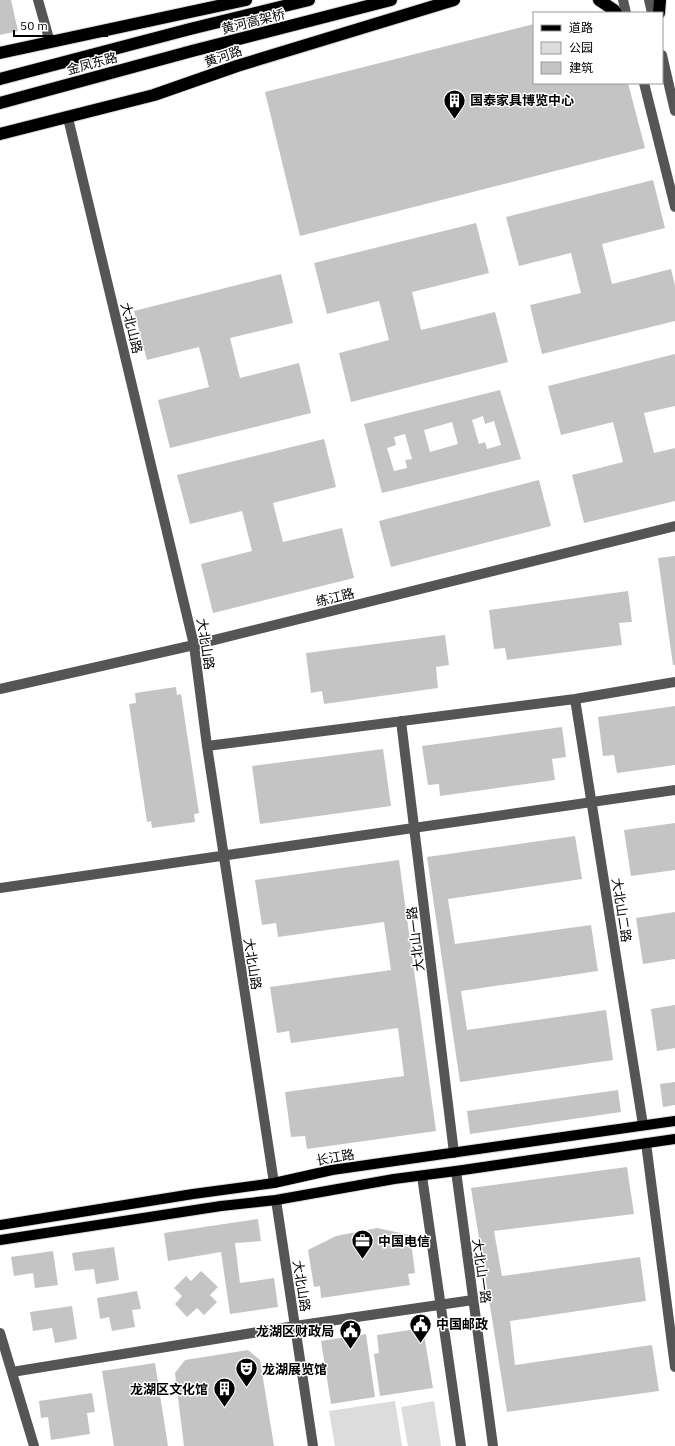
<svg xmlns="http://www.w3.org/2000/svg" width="675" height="1446" font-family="'IBM Plex Sans','Noto Sans SC',sans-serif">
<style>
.green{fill:#dcdcdc}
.building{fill:#c4c4c4;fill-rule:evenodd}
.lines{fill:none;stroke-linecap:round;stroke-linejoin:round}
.major-casing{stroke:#dbdbdb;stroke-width:12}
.highway-casing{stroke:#dbdbdb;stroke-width:14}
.minor{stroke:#555;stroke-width:10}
.major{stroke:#000;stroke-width:10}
.highway{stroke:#000;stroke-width:12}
.labels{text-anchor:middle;stroke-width:3;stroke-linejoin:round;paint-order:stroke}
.street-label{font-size:13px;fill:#000;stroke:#fff}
.poi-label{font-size:13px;font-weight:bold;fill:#000;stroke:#fff;text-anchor:start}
</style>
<rect width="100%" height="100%" fill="#fff"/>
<path class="green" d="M 395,1401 L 402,1446 L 335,1446 L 329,1411 Z
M 434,1401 L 441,1446 L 408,1446 L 401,1407 Z"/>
<path class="building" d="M 0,0 L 11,0 L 18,31 L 0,35 Z
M 534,24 L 534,83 L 628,83 L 645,148 L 300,236 L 265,92 Z
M 653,180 L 665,228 L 602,244 L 612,284 L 671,269 L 675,286 L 675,321 L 542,354 L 530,305 L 581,293 L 571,253 L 519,266 L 506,217 Z
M 476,223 L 489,273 L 412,292 L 421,330 L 495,312 L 508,362 L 351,402 L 339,353 L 389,340 L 379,301 L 327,314 L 314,263 Z
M 281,274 L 293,323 L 230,338 L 240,378 L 299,363 L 311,413 L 170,448 L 158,400 L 209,387 L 199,347 L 147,360 L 134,311 Z
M 675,354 L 675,406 L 644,413 L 654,453 L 675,448 L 675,501 L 584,523 L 572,475 L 623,462 L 613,422 L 561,435 L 548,386 Z
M 500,390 L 521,459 L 382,493 L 364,424 ZM 483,416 L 485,424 L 494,421 L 501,445 L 487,449 L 485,442 L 479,444 L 472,420 ZM 452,422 L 458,444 L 430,452 L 424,430 ZM 405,434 L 412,459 L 405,460 L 407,468 L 394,471 L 387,448 L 396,445 L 394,437 Z
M 324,439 L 336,487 L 273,503 L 283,542 L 342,528 L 354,578 L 213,613 L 201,564 L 252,551 L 242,511 L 190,524 L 177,475 Z
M 539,480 L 551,526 L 391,567 L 379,521 Z
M 675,556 L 675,665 L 673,665 L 658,558 Z
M 628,591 L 632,622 L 619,623 L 622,645 L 507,660 L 505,648 L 494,649 L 489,610 Z
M 445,635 L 449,665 L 436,667 L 438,688 L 324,704 L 322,691 L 311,693 L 306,653 Z
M 176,687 L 177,695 L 181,694 L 199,813 L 194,814 L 195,822 L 152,828 L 151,821 L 147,822 L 129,704 L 136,703 L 135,693 Z
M 675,706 L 675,765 L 617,773 L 614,755 L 603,756 L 598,717 Z
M 562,727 L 566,757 L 552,759 L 555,780 L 440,796 L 439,784 L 428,785 L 422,746 Z
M 383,749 L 391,806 L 260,824 L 252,766 Z
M 675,823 L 675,870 L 631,876 L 624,830 Z
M 575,836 L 582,879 L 448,899 L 455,944 L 591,925 L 598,971 L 461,991 L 467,1030 L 606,1010 L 613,1060 L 460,1082 L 427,857 Z
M 399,860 L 436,1131 L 307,1149 L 305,1136 L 291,1137 L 285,1092 L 404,1076 L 398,1028 L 291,1043 L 289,1031 L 277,1033 L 270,987 L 391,970 L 384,922 L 278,937 L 276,923 L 262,925 L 255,880 Z
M 675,912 L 675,959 L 643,964 L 636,918 Z
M 675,1005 L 675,1048 L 657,1051 L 651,1009 Z
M 675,1082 L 675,1105 L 663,1107 L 660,1084 Z
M 618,1090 L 621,1112 L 470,1134 L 467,1111 Z
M 627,1167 L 634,1214 L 494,1231 L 502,1276 L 640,1257 L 646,1301 L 510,1321 L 515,1365 L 652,1345 L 659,1391 L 507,1412 L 471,1188 Z
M 258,1219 L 261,1241 L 235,1243 L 240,1283 L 274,1278 L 278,1307 L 230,1314 L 221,1252 L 168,1261 L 164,1233 Z
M 377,1228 L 410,1235 L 415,1273 L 408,1274 L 410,1285 L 321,1298 L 320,1286 L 314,1287 L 308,1250 L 336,1236 Z
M 114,1247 L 119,1280 L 96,1284 L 94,1269 L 75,1271 L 72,1253 Z
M 53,1251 L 58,1285 L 35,1288 L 33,1273 L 14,1276 L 11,1257 Z
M 201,1271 L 218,1287 L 210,1295 L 217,1302 L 204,1315 L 197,1308 L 187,1317 L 175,1304 L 182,1296 L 174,1288 L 186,1276 L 191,1281 Z
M 137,1291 L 141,1309 L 132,1310 L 135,1327 L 112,1331 L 109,1317 L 100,1319 L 97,1298 Z
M 72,1306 L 77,1339 L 55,1343 L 52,1328 L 33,1331 L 30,1312 Z
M 423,1328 L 433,1388 L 380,1396 L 374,1354 L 379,1353 L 377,1335 Z
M 366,1334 L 375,1397 L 331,1404 L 321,1341 Z
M 248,1350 L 260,1360 L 274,1446 L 184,1446 L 175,1373 L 185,1360 Z
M 155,1363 L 168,1446 L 114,1446 L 102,1371 Z
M 92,1393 L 95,1412 L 87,1413 L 90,1434 L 51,1440 L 48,1417 L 41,1418 L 39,1401 Z"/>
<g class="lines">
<defs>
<path id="major" d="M 0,1225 L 193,1194 L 274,1183 L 332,1170 L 675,1121
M 0,1240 L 221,1206 L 276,1200 L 394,1179 L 456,1171 L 675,1139"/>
<path id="highway" d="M 599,0 L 614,10 L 616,13
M 659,13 L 660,0
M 0,53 L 246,0
M 0,79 L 190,29 L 309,0
M 0,103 L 192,51 L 391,0
M 0,134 L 154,95 L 237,66 L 454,0"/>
</defs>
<use href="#major" class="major-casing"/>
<use href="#highway" class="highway-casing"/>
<path class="minor" d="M 38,0 L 50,42
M 623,0 L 626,13
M 649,0 L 652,13
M 662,55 L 675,111
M 644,83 L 675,207
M 68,118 L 194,645 L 207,746 L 274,1183
M 0,689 L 194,645 L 675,526
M 575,699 L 643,1125
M 401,721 L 454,1153
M 207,746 L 575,699 L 675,682
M 0,888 L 675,790
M 646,1143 L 675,1367
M 456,1171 L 493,1446
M 422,1176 L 461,1446
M 276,1200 L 313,1446
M 0,1333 L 34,1446
M 12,1372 L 295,1326 L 473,1300"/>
<use href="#major" class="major"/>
<use href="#highway" class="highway"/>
</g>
<defs>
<symbol id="building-pin" viewBox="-11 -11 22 30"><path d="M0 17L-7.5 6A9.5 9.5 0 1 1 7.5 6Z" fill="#000" stroke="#fff"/><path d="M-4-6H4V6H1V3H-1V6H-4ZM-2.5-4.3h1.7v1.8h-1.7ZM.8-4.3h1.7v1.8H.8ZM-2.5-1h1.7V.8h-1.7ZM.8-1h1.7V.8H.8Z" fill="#fff"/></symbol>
<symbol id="office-pin" viewBox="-11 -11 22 30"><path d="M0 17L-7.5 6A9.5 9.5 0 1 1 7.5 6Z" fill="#000" stroke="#fff"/><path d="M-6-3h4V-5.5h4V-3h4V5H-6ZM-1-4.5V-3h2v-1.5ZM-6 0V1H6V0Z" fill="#fff"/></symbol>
<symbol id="civic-pin" viewBox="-11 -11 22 30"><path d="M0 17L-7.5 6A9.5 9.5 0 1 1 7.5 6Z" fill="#000" stroke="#fff"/><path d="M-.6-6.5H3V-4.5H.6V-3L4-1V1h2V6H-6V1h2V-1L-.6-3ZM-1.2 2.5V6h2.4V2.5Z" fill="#fff"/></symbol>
<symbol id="theatre-pin" viewBox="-11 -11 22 30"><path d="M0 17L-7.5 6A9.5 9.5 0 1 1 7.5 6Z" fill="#000" stroke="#fff"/><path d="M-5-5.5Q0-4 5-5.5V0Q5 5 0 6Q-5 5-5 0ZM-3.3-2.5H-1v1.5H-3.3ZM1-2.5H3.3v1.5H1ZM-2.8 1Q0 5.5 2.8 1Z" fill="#fff"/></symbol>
</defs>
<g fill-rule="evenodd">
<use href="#building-pin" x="442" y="88" width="25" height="34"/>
<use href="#office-pin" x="350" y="1228" width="25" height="34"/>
<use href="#civic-pin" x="408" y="1312" width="25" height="34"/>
<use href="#civic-pin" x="338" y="1318" width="25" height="34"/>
<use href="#theatre-pin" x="234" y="1356" width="25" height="34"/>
<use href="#building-pin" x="212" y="1376" width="25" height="34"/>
</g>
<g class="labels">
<g class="street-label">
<text transform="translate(253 21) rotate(-14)" y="5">黄河高架桥</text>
<text transform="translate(223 56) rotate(-19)" y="5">黄河路</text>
<text transform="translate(92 63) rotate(-15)" y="5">金凤东路</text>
<text transform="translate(132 328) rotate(76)" y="5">大北山路</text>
<text transform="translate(335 597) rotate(-14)" y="5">练江路</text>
<text transform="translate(206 644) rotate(81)" y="5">大北山路</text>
<text transform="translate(622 910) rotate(81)" y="5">大北山二路</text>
<text transform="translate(415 939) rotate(-97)" y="5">大北山一路</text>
<text transform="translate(253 964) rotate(81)" y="5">大北山路</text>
<text transform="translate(335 1157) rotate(-10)" y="5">长江路</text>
<text transform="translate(482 1271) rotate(82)" y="5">大北山一路</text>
<text transform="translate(302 1286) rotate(81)" y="5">大北山路</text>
</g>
<g class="poi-label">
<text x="470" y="105">国泰家具博览中心</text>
<text x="378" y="1246">中国电信</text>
<text x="436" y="1329">中国邮政</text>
<text x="334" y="1336" text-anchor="end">龙湖区财政局</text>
<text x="262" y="1374">龙湖展览馆</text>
<text x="208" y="1394" text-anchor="end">龙湖区文化馆</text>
</g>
</g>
<rect x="533" y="12" width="130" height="72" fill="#ffffff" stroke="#999999"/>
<rect x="541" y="25" width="20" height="6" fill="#000000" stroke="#999999"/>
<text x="569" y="32" font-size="12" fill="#000000">道路</text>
<rect x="541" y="42" width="20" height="12" fill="#dcdcdc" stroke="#999999"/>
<text x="569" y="52" font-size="12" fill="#000000">公园</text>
<rect x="541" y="62" width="20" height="12" fill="#c4c4c4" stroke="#999999"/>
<text x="569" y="72" font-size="12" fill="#000000">建筑</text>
<path d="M14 30v6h93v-6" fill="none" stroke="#000000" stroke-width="2"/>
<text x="20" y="30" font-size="12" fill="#000000" stroke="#ffffff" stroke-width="3" paint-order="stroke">50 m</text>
</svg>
